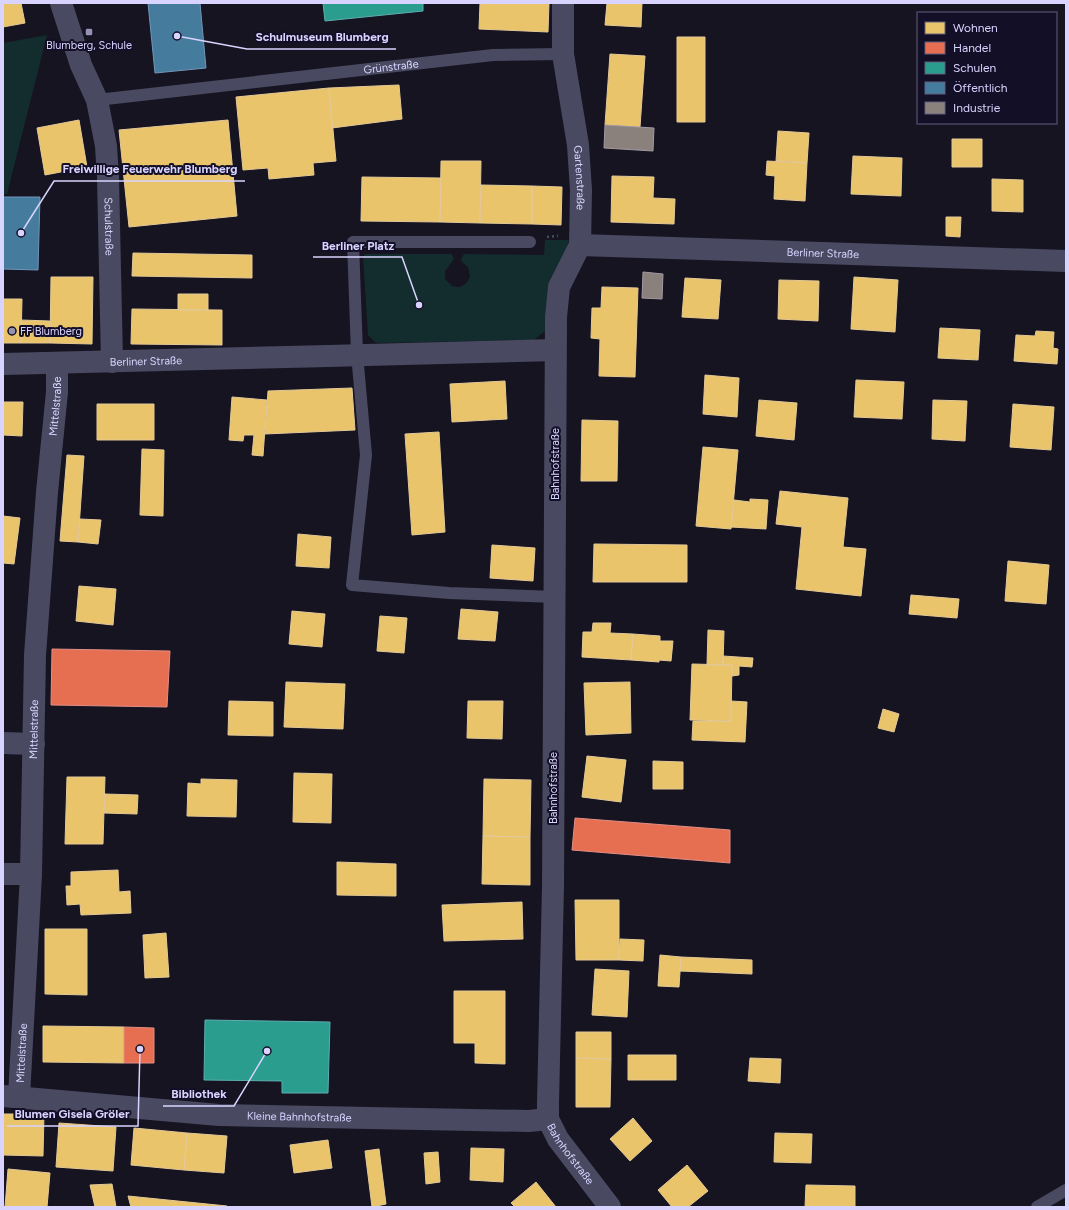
<svg xmlns="http://www.w3.org/2000/svg" width="1069" height="1210" font-family="Figtree,sans-serif">
<style>
.green{fill:#132c2d}
.homes{fill:#e9c46a;stroke:#e4c997}
.shops{fill:#e76f51;stroke:#e38d85}
.schools{fill:#2a9d8f;stroke:#5eaeb1}
.public{fill:#457b9d;stroke:#7196ba}
.industry{fill:#8a817c;stroke:#a29aa3}
.lines{fill:none;stroke-linecap:round;stroke-linejoin:round}
.path{stroke:#44505f;stroke-width:2.5;stroke-dasharray:2 3;stroke-linecap:butt}
.service{stroke:#4a4962;stroke-width:12}
.minor{stroke:#4a4962;stroke-width:22}
.poi-dot{fill:#9591b1;stroke:#130f26;stroke-width:1.5}
.labels{text-anchor:middle;stroke-width:4;stroke-linejoin:round;paint-order:stroke}
.poi-label{font-size:11px;fill:#d9d4ff;stroke:#130f26}
.street-label{font-size:11px;fill:#d9d4ff;stroke:#130f26}
.leader{fill:none;stroke:#d9d4ff;stroke-width:1.5}
.callout-dot{fill:#d9d4ff;stroke:#130f26;stroke-width:1.5}
.callout-label{font-size:12px;text-anchor:middle;font-weight:bold;fill:#d9d4ff;stroke:#130f26;stroke-width:4;stroke-linejoin:round;paint-order:stroke}
</style>
<rect width="100%" height="100%" fill="#161421"/>
<path class="green" d="M 47,35 L 7,194 L 3,194 L 3,43 Z
M 545,240 L 569,240 L 565,256 L 548,302 L 545,331 L 534,340 L 376,343 L 368,335 L 363,257 L 365,254 L 452,254 L 454,259 L 445,271 L 445,279 L 452,286 C 461,289 467,285 470,276 L 468,267 L 462,262 L 461,259 L 464,254 L 544,255 Z"/>
<path class="homes" d="M 3,3 L 21,3 L 25,23 L 3,27 Z
M 480,3 L 549,3 L 548,32 L 479,29 Z
M 607,3 L 642,3 L 641,27 L 605,25 Z
M 677,37 L 705,37 L 705,122 L 677,122 Z
M 610,54 L 645,56 L 640,127 L 605,125 Z
M 399,85 L 402,119 L 332,128 L 329,88 Z
M 329,88 L 336,161 L 313,163 L 314,175 L 269,179 L 268,168 L 243,170 L 236,97 Z
M 79,120 L 87,167 L 45,175 L 37,128 Z
M 228,120 L 237,216 L 129,227 L 119,130 Z
M 778,131 L 809,133 L 807,163 L 776,161 Z
M 952,139 L 982,139 L 982,167 L 952,167 Z
M 853,156 L 902,158 L 901,196 L 851,194 Z
M 441,161 L 481,161 L 480,223 L 440,222 Z
M 767,161 L 807,163 L 805,201 L 774,199 L 775,176 L 766,175 Z
M 612,176 L 654,177 L 653,198 L 675,199 L 674,224 L 611,222 Z
M 362,177 L 441,178 L 440,222 L 361,221 Z
M 992,179 L 1023,180 L 1023,212 L 992,211 Z
M 481,185 L 532,186 L 532,224 L 480,223 Z
M 532,186 L 562,187 L 561,225 L 532,224 Z
M 946,217 L 961,217 L 960,237 L 946,236 Z
M 133,253 L 252,255 L 252,278 L 132,276 Z
M 51,277 L 93,277 L 92,344 L 50,343 Z
M 854,277 L 898,280 L 895,332 L 851,329 Z
M 685,278 L 721,280 L 718,319 L 682,317 Z
M 779,280 L 819,281 L 818,321 L 778,319 Z
M 602,287 L 638,288 L 635,377 L 599,376 L 600,339 L 591,338 L 592,308 L 601,308 Z
M 178,294 L 208,294 L 208,310 L 178,310 Z
M 3,299 L 22,299 L 21,343 L 3,343 Z
M 132,309 L 222,310 L 222,345 L 131,344 Z
M 21,320 L 50,321 L 50,343 L 21,343 Z
M 940,328 L 980,330 L 978,360 L 938,358 Z
M 1036,331 L 1054,332 L 1053,348 L 1058,349 L 1057,364 L 1014,361 L 1016,335 L 1035,336 Z
M 705,375 L 739,378 L 737,417 L 703,414 Z
M 856,380 L 904,382 L 902,419 L 854,417 Z
M 505,381 L 507,419 L 452,422 L 450,384 Z
M 352,388 L 355,430 L 265,434 L 268,391 Z
M 232,397 L 267,400 L 263,456 L 252,455 L 254,435 L 244,435 L 243,441 L 229,440 Z
M 759,400 L 797,403 L 794,440 L 756,436 Z
M 933,400 L 967,401 L 965,441 L 932,439 Z
M 3,402 L 23,402 L 22,436 L 3,435 Z
M 97,404 L 154,404 L 154,440 L 97,440 Z
M 1013,404 L 1054,407 L 1051,450 L 1010,447 Z
M 582,420 L 618,421 L 617,481 L 581,481 Z
M 439,432 L 445,532 L 412,535 L 405,434 Z
M 703,447 L 738,450 L 731,529 L 696,526 Z
M 142,449 L 164,450 L 163,516 L 140,515 Z
M 67,455 L 84,456 L 78,542 L 60,541 Z
M 780,491 L 848,498 L 843,547 L 866,549 L 861,596 L 796,589 L 802,527 L 776,524 Z
M 750,499 L 768,500 L 766,529 L 731,527 L 734,500 L 750,502 Z
M 3,516 L 20,518 L 14,564 L 3,563 Z
M 80,519 L 101,520 L 98,544 L 78,542 Z
M 298,534 L 331,537 L 329,568 L 296,566 Z
M 594,544 L 687,545 L 687,582 L 593,582 Z
M 492,545 L 535,548 L 533,581 L 490,578 Z
M 1008,561 L 1049,565 L 1046,604 L 1005,601 Z
M 79,586 L 116,589 L 113,625 L 76,621 Z
M 911,595 L 959,599 L 957,618 L 909,614 Z
M 461,609 L 498,612 L 495,641 L 458,639 Z
M 292,611 L 325,614 L 322,647 L 289,644 Z
M 380,616 L 407,618 L 404,653 L 377,651 Z
M 593,623 L 611,623 L 610,633 L 633,634 L 631,660 L 582,657 L 583,632 L 592,632 Z
M 708,630 L 724,631 L 723,665 L 707,665 Z
M 633,634 L 660,636 L 660,641 L 673,641 L 671,661 L 659,660 L 659,662 L 631,660 Z
M 723,656 L 753,658 L 752,667 L 739,666 L 739,675 L 732,676 L 732,665 L 723,665 Z
M 692,664 L 732,665 L 731,721 L 690,720 Z
M 286,682 L 345,684 L 343,729 L 284,727 Z
M 630,682 L 631,733 L 586,735 L 584,683 Z
M 229,701 L 273,702 L 273,736 L 228,735 Z
M 468,701 L 503,701 L 502,739 L 467,738 Z
M 731,701 L 747,702 L 745,742 L 692,740 L 693,721 L 731,721 Z
M 883,709 L 899,714 L 894,732 L 878,728 Z
M 587,756 L 626,760 L 621,802 L 582,797 Z
M 653,761 L 683,762 L 683,789 L 653,789 Z
M 294,773 L 332,774 L 331,823 L 293,822 Z
M 67,777 L 105,777 L 103,844 L 65,844 Z
M 201,779 L 237,780 L 236,817 L 187,816 L 188,783 L 201,784 Z
M 484,779 L 531,780 L 530,837 L 483,836 Z
M 105,794 L 138,795 L 137,814 L 104,813 Z
M 483,836 L 530,837 L 530,885 L 482,884 Z
M 337,862 L 396,864 L 396,896 L 337,895 Z
M 118,870 L 119,892 L 130,891 L 131,913 L 81,915 L 80,904 L 67,905 L 66,886 L 71,886 L 71,872 Z
M 575,900 L 619,900 L 619,960 L 576,960 Z
M 522,902 L 523,939 L 444,941 L 442,905 Z
M 45,929 L 87,929 L 87,995 L 45,994 Z
M 166,933 L 169,977 L 145,978 L 143,935 Z
M 620,939 L 644,940 L 643,961 L 619,960 Z
M 660,955 L 681,957 L 679,987 L 658,986 Z
M 681,957 L 752,960 L 752,974 L 680,971 Z
M 595,969 L 629,971 L 627,1017 L 592,1015 Z
M 454,991 L 505,991 L 505,1064 L 475,1063 L 475,1043 L 454,1043 Z
M 43,1026 L 124,1027 L 124,1063 L 43,1062 Z
M 576,1032 L 611,1032 L 611,1059 L 576,1058 Z
M 628,1055 L 676,1055 L 676,1080 L 628,1080 Z
M 576,1058 L 611,1059 L 610,1107 L 576,1107 Z
M 750,1058 L 781,1059 L 780,1083 L 748,1081 Z
M 3,1114 L 44,1114 L 43,1156 L 3,1155 Z
M 633,1118 L 652,1141 L 630,1161 L 610,1139 Z
M 59,1123 L 116,1127 L 113,1171 L 56,1167 Z
M 134,1128 L 187,1133 L 184,1170 L 131,1165 Z
M 187,1133 L 227,1136 L 224,1173 L 184,1170 Z
M 775,1133 L 812,1134 L 811,1163 L 774,1162 Z
M 328,1140 L 332,1168 L 294,1173 L 290,1145 Z
M 471,1148 L 504,1149 L 503,1182 L 470,1180 Z
M 379,1149 L 386,1204 L 372,1207 L 365,1151 Z
M 438,1152 L 440,1182 L 426,1184 L 424,1153 Z
M 687,1165 L 708,1191 L 688,1207 L 672,1207 L 658,1190 Z
M 8,1169 L 50,1173 L 47,1207 L 5,1207 Z
M 536,1182 L 556,1207 L 515,1207 L 511,1203 Z
M 112,1184 L 116,1207 L 95,1207 L 90,1185 Z
M 806,1185 L 855,1186 L 855,1207 L 805,1207 Z
M 128,1196 L 227,1206 L 227,1207 L 131,1207 Z"/>
<path class="shops" d="M 52,649 L 170,651 L 167,707 L 51,705 Z
M 575,818 L 730,830 L 730,863 L 572,850 Z
M 124,1027 L 154,1028 L 154,1063 L 124,1063 Z"/>
<path class="schools" d="M 323,3 L 423,3 L 423,11 L 325,21 Z
M 205,1020 L 330,1022 L 328,1093 L 282,1093 L 282,1081 L 204,1080 Z"/>
<path class="public" d="M 148,3 L 200,3 L 206,68 L 155,73 Z
M 3,197 L 40,197 L 38,270 L 3,269 Z"/>
<path class="industry" d="M 605,125 L 654,128 L 653,151 L 604,148 Z
M 643,272 L 663,274 L 662,299 L 642,298 Z"/>
<g class="lines">
<path class="path" d="M 547,237 L 558,236"/>
<g class="service">
<path id="s1" d="M 97,100 L 493,55 L 563,54"/>
<path d="M 530,242 L 353,242 L 357,354 L 366,455 L 352,585 L 449,593 L 555,597"/>
<path d="M 1037,1207 L 1066,1190"/>
</g>
<g class="minor">
<path id="s2" d="M 61,3 L 81,65 L 97,100 L 106,146 L 108,177 L 112,362"/>
<path id="s3" d="M 563,3 L 563,54 L 578,145 L 581,190 L 580,245 L 559,287 L 556,317 L 553,886 L 548,1103 L 548,1119 L 558,1139 L 610,1207"/>
<path id="s4" d="M 580,245 L 1066,261"/>
<path id="s5" d="M 3,364 C 187,361 371,354 555,350"/>
<path d="M 3,743 L 34,744"/>
<path d="M 3,874 L 31,874"/>
<path id="s6" d="M 3,1096 L 219,1115 L 529,1121 L 548,1119"/>
<path id="s7" d="M 19,1097 L 31,874 L 35,655 L 47,492 L 57,392 L 57,363"/>
</g>
</g>
<g class="poi-dot">
<rect x="85" y="28" width="8" height="8" rx="2"/>
<circle cx="12" cy="331" r="4"/>
</g>
<g class="labels">
<g class="poi-label">
<text x="89" y="49">Blumberg, Schule</text>
<text x="20" y="335" text-anchor="start">FF Blumberg</text>
</g>
<g class="street-label">
<text dy="4" stroke="none"><textPath href="#s1" startOffset="296">Grünstraße</textPath></text>
<text dy="4" stroke="none"><textPath href="#s3" startOffset="176">Gartenstraße</textPath></text>
<text dy="4" stroke="none"><textPath href="#s2" startOffset="231">Schulstraße</textPath></text>
<text dy="4" stroke="none"><textPath href="#s4" startOffset="243">Berliner Straße</textPath></text>
<text dy="4" stroke="none"><textPath href="#s5" startOffset="143">Berliner Straße</textPath></text>
<text dy="4" stroke="none"><textPath href="#s7" startOffset="692">Mittelstraße</textPath></text>
<text transform="translate(555 464) rotate(-90)" y="4">Bahnhofstraße</text>
<text dy="4" stroke="none"><textPath href="#s7" startOffset="368">Mittelstraße</textPath></text>
<text transform="translate(553 788) rotate(-90)" y="4">Bahnhofstraße</text>
<text dy="4" stroke="none"><textPath href="#s7" startOffset="44">Mittelstraße</textPath></text>
<text dy="4" stroke="none"><textPath href="#s6" startOffset="297">Kleine Bahnhofstraße</textPath></text>
<text dy="4" stroke="none"><textPath href="#s3" startOffset="1164">Bahnhofstraße</textPath></text>
</g>
</g>
<path class="leader" d="M177 36L247 49H396M21 233L54 181H245M419 305L402 257H313M267 1051L234 1106H163M140 1049L138 1126H7"/>
<g class="callout-dot">
<circle cx="177" cy="36" r="4"/>
<circle cx="21" cy="233" r="4"/>
<circle cx="419" cy="305" r="4"/>
<circle cx="267" cy="1051" r="4"/>
<circle cx="140" cy="1049" r="4"/>
</g>
<g class="callout-label">
<text x="322" y="41">Schulmuseum Blumberg</text>
<text x="150" y="173">Freiwillige Feuerwehr Blumberg</text>
<text x="358" y="250">Berliner Platz</text>
<text x="199" y="1098">Bibliothek</text>
<text x="72" y="1118">Blumen Gisela Gröler</text>
</g>
<rect width="1069" height="1210" fill="none" stroke="#d9d4ff" stroke-width="8"/>
<rect x="917" y="12" width="140" height="112" fill="#130f26" stroke="#625e7d"/>
<rect x="925" y="22" width="20" height="12" fill="#e9c46a" stroke="#625e7d"/>
<text x="953" y="32" font-size="12" fill="#d9d4ff">Wohnen</text>
<rect x="925" y="42" width="20" height="12" fill="#e76f51" stroke="#625e7d"/>
<text x="953" y="52" font-size="12" fill="#d9d4ff">Handel</text>
<rect x="925" y="62" width="20" height="12" fill="#2a9d8f" stroke="#625e7d"/>
<text x="953" y="72" font-size="12" fill="#d9d4ff">Schulen</text>
<rect x="925" y="82" width="20" height="12" fill="#457b9d" stroke="#625e7d"/>
<text x="953" y="92" font-size="12" fill="#d9d4ff">Öffentlich</text>
<rect x="925" y="102" width="20" height="12" fill="#8a817c" stroke="#625e7d"/>
<text x="953" y="112" font-size="12" fill="#d9d4ff">Industrie</text>
</svg>
